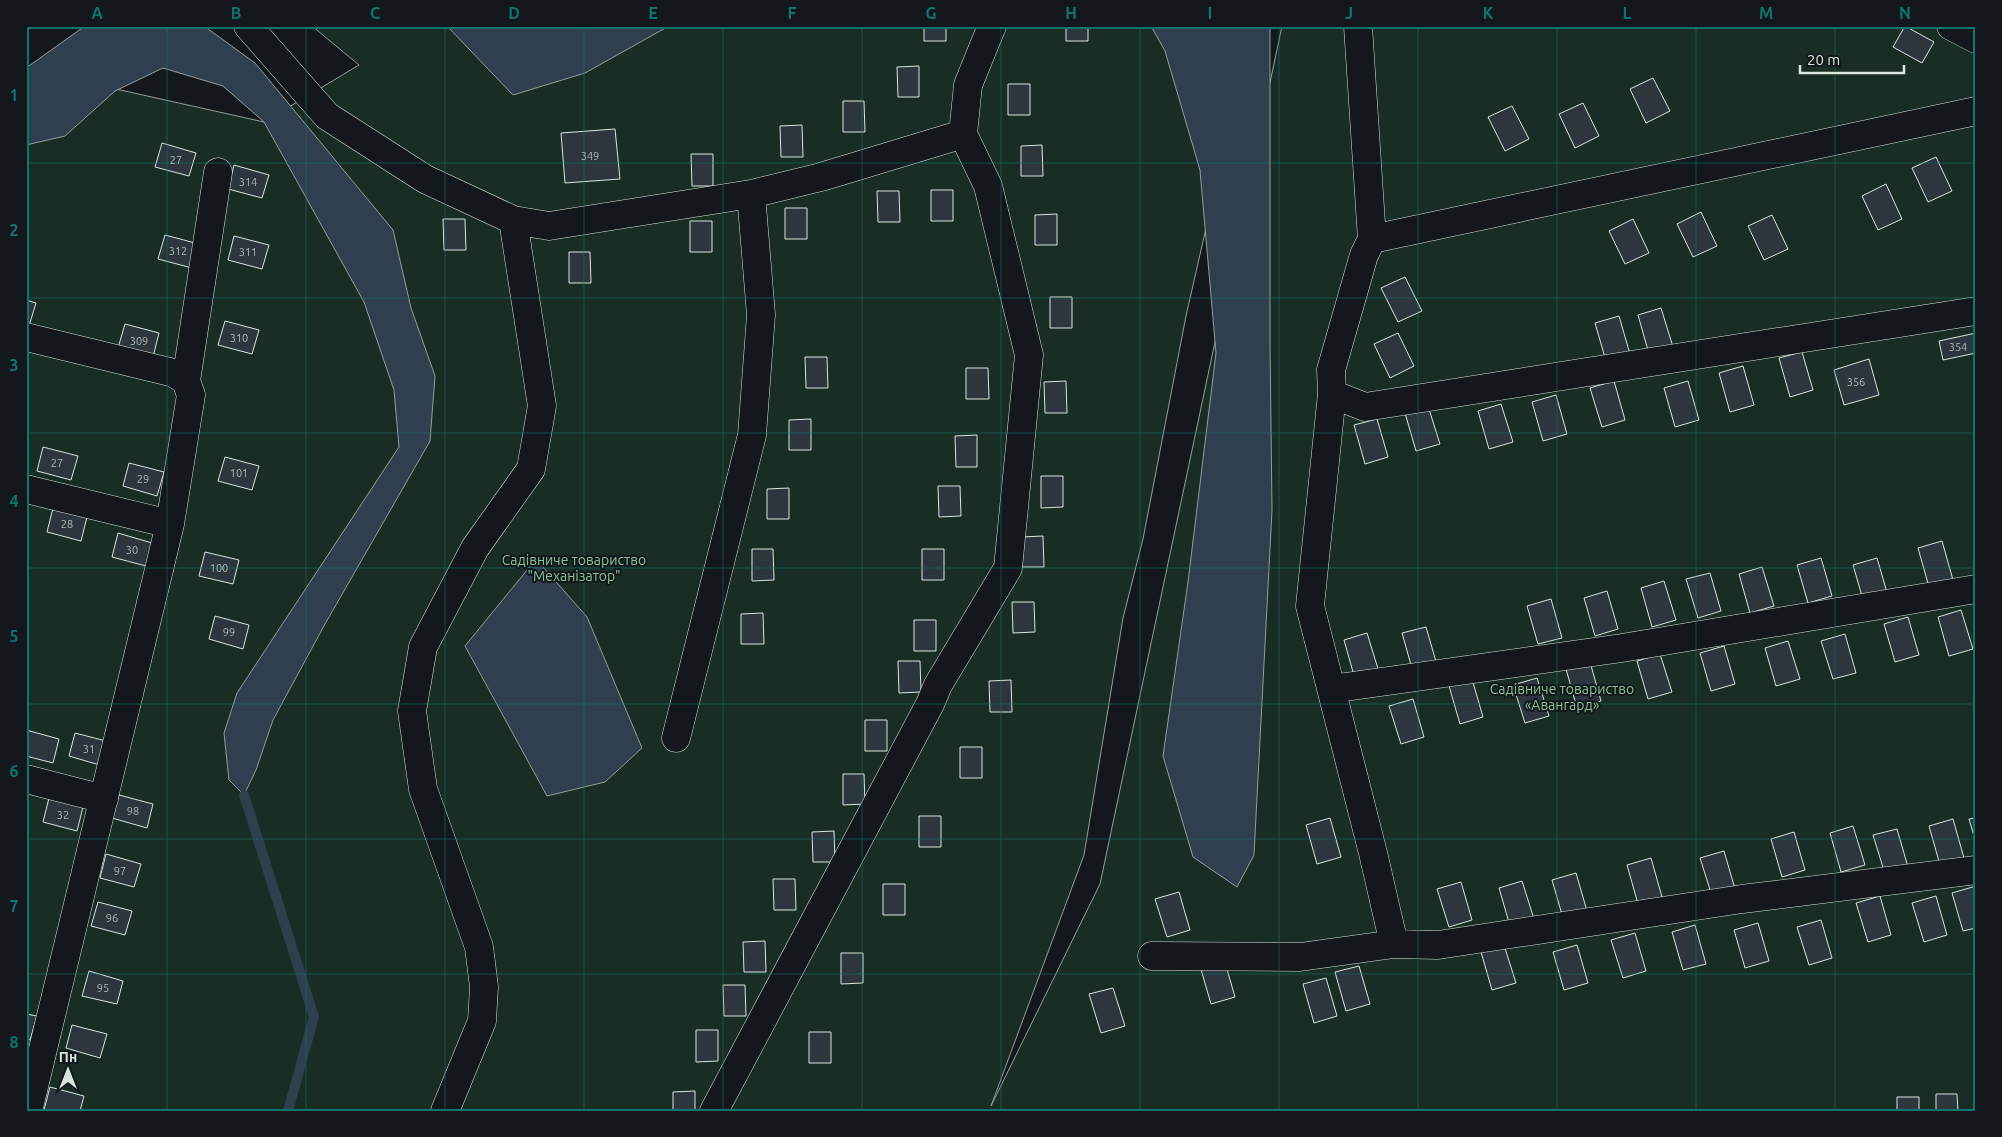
<svg xmlns="http://www.w3.org/2000/svg" width="2002" height="1137" font-family="Ubuntu,sans-serif">
<style>
.green{fill:#1a2d24;stroke:#939e99}
.water{fill:#2f3f4d;stroke:#939e99}
.lines{fill:none;stroke-linecap:round;stroke-linejoin:round}
.stream{stroke:#2f3f4d;stroke-width:10}
.building{fill:#2c363c;stroke:#d8e6dc}
.minor-casing{stroke:#d8e6dc;stroke-width:29}
.minor{stroke:#14181c;stroke-width:28}
.grid{fill:none;stroke:#0f766e;stroke-width:1;stroke-opacity:0.55}
.labels{text-anchor:middle;stroke-width:4;stroke-linejoin:round;paint-order:stroke}
.number-label{font-size:11px;fill:#adbab4}
.park-label{font-size:14px;fill:#8ac095;stroke:#14181c}
.neatline{fill:none;stroke:#0f766e;stroke-width:2}
.grid-label{font-size:16px;text-anchor:middle;font-weight:bold;fill:#0f766e}
</style>
<rect width="100%" height="100%" fill="#14181c"/>
<path class="green" d="M 312,26 L 1252,26 L 1186,316 L 1143,539 L 1123,618 L 1084,855 L 991,1106 L 1100,884 L 1282,26 L 1976,26 L 1976,1111 L 26,1111 L 26,69 L 264,122 L 359,65 Z"/>
<path class="water" d="M 85,26 L 204,26 L 255,63 L 393,230 L 411,308 L 435,376 L 430,441 L 325,624 L 273,720 L 256,770 L 244,795 L 229,780 L 224,733 L 237,693 L 399,447 L 394,390 L 364,302 L 264,122 L 223,86 L 163,68 L 115,91 L 65,136 L 26,145 L 26,68 Z
M 447,26 L 669,26 L 585,73 L 513,95 Z
M 1151,26 L 1270,26 L 1270,346 L 1272,510 L 1254,855 L 1237,887 L 1193,857 L 1163,756 L 1188,582 L 1216,353 L 1200,170 L 1165,51 Z
M 536,559 L 587,617 L 642,748 L 605,782 L 547,796 L 465,646 Z"/>
<g class="lines">
<path class="stream" d="M 244,795 L 314,1017 L 288,1111"/>
</g>
<path class="building" d="M 924,26 L 946,26 L 946,41 L 924,41 Z
M 1066,26 L 1088,26 L 1088,41 L 1066,41 Z
M 1905,26 L 1934,42 L 1922,63 L 1893,47 Z
M 919,66 L 919,97 L 898,97 L 897,67 Z
M 1653,78 L 1670,111 L 1646,123 L 1630,89 Z
M 1008,84 L 1030,84 L 1030,115 L 1008,115 Z
M 843,101 L 864,101 L 865,132 L 843,132 Z
M 1583,103 L 1599,136 L 1575,148 L 1559,114 Z
M 1512,106 L 1529,139 L 1505,151 L 1488,117 Z
M 802,125 L 803,157 L 781,157 L 780,126 Z
M 615,129 L 620,179 L 565,183 L 561,133 Z
M 162,143 L 196,153 L 189,176 L 155,167 Z
M 1042,145 L 1043,176 L 1021,176 L 1021,146 Z
M 691,154 L 713,154 L 713,186 L 692,186 Z
M 1936,157 L 1952,191 L 1928,202 L 1912,168 Z
M 234,165 L 269,175 L 262,198 L 228,189 Z
M 1886,184 L 1902,219 L 1878,230 L 1862,196 Z
M 931,190 L 953,190 L 953,221 L 931,221 Z
M 877,191 L 899,191 L 900,222 L 878,222 Z
M 785,208 L 807,208 L 807,239 L 785,239 Z
M 1701,212 L 1717,246 L 1693,257 L 1677,224 Z
M 1057,214 L 1057,245 L 1035,245 L 1035,215 Z
M 1772,215 L 1788,249 L 1764,260 L 1748,226 Z
M 443,219 L 465,219 L 466,250 L 444,250 Z
M 1633,219 L 1649,253 L 1625,264 L 1609,231 Z
M 690,221 L 712,221 L 712,252 L 690,252 Z
M 165,235 L 199,244 L 192,268 L 158,259 Z
M 234,236 L 269,245 L 262,269 L 228,260 Z
M 569,252 L 590,252 L 591,283 L 569,283 Z
M 1405,277 L 1422,311 L 1398,322 L 1381,288 Z
M 1050,297 L 1072,297 L 1072,328 L 1050,328 Z
M 26,300 L 36,303 L 29,326 L 26,325 Z
M 1661,308 L 1673,347 L 1649,354 L 1638,315 Z
M 1619,316 L 1630,354 L 1606,361 L 1595,323 Z
M 225,321 L 259,330 L 252,354 L 218,345 Z
M 125,324 L 159,333 L 153,357 L 118,348 Z
M 1398,333 L 1414,366 L 1390,378 L 1374,344 Z
M 1976,333 L 1976,353 L 1943,360 L 1939,341 Z
M 1802,352 L 1813,390 L 1790,397 L 1779,358 Z
M 805,357 L 827,357 L 828,388 L 806,388 Z
M 1869,359 L 1879,395 L 1844,405 L 1834,370 Z
M 1743,366 L 1754,405 L 1730,412 L 1719,373 Z
M 966,368 L 988,368 L 989,399 L 966,399 Z
M 1066,381 L 1067,413 L 1045,413 L 1044,382 Z
M 1614,381 L 1625,420 L 1602,427 L 1590,388 Z
M 1688,381 L 1699,420 L 1675,427 L 1664,388 Z
M 1556,395 L 1567,434 L 1543,441 L 1532,402 Z
M 1501,404 L 1513,442 L 1489,449 L 1478,411 Z
M 1428,406 L 1440,444 L 1416,451 L 1405,413 Z
M 811,419 L 811,450 L 789,450 L 789,420 Z
M 1377,419 L 1388,457 L 1365,464 L 1354,425 Z
M 977,435 L 977,467 L 956,467 L 955,436 Z
M 43,447 L 78,456 L 71,480 L 37,471 Z
M 225,457 L 259,466 L 252,490 L 218,481 Z
M 129,463 L 164,472 L 157,496 L 123,486 Z
M 1041,476 L 1063,476 L 1063,507 L 1041,508 Z
M 938,486 L 960,486 L 961,516 L 939,517 Z
M 789,488 L 789,519 L 767,519 L 767,489 Z
M 53,508 L 87,517 L 81,541 L 47,532 Z
M 118,533 L 152,543 L 146,566 L 112,557 Z
M 1043,536 L 1044,567 L 1022,567 L 1021,537 Z
M 1942,541 L 1953,580 L 1929,587 L 1918,548 Z
M 752,549 L 773,549 L 774,580 L 752,581 Z
M 922,549 L 944,549 L 944,580 L 922,580 Z
M 205,552 L 239,560 L 233,584 L 199,576 Z
M 1821,558 L 1832,596 L 1808,603 L 1797,565 Z
M 1877,558 L 1888,596 L 1864,603 L 1853,565 Z
M 1762,567 L 1774,606 L 1750,613 L 1739,574 Z
M 1710,573 L 1721,611 L 1698,618 L 1686,579 Z
M 1664,581 L 1676,620 L 1652,627 L 1641,588 Z
M 1607,591 L 1618,629 L 1595,636 L 1584,598 Z
M 1551,599 L 1562,638 L 1538,644 L 1527,606 Z
M 1012,602 L 1034,602 L 1035,632 L 1013,633 Z
M 1961,610 L 1973,649 L 1949,656 L 1938,617 Z
M 763,613 L 764,644 L 741,644 L 741,614 Z
M 215,616 L 249,625 L 243,649 L 209,639 Z
M 1908,617 L 1919,655 L 1895,662 L 1884,624 Z
M 914,620 L 936,620 L 936,651 L 914,651 Z
M 1426,627 L 1437,665 L 1413,672 L 1402,633 Z
M 1367,633 L 1379,672 L 1355,679 L 1344,640 Z
M 1845,634 L 1856,673 L 1833,679 L 1821,641 Z
M 1788,641 L 1800,679 L 1776,686 L 1765,648 Z
M 1724,646 L 1735,684 L 1711,691 L 1700,653 Z
M 1660,654 L 1672,692 L 1648,699 L 1637,661 Z
M 898,661 L 920,661 L 921,692 L 899,693 Z
M 1590,662 L 1601,701 L 1577,708 L 1566,669 Z
M 1537,678 L 1549,716 L 1525,723 L 1513,685 Z
M 1472,679 L 1483,717 L 1460,724 L 1449,686 Z
M 1011,680 L 1012,712 L 990,712 L 989,681 Z
M 1413,699 L 1424,737 L 1401,744 L 1389,706 Z
M 865,720 L 887,720 L 887,751 L 865,751 Z
M 26,730 L 59,739 L 53,763 L 26,756 Z
M 75,733 L 110,742 L 103,766 L 69,756 Z
M 960,747 L 982,747 L 982,778 L 960,778 Z
M 843,774 L 864,774 L 865,804 L 843,805 Z
M 119,795 L 153,804 L 147,828 L 112,818 Z
M 49,798 L 83,807 L 77,831 L 43,822 Z
M 919,816 L 941,816 L 941,847 L 919,847 Z
M 1330,818 L 1341,857 L 1317,864 L 1306,825 Z
M 1976,818 L 1976,843 L 1969,819 Z
M 1953,819 L 1964,858 L 1940,865 L 1929,826 Z
M 1853,826 L 1865,865 L 1841,872 L 1830,833 Z
M 1897,829 L 1908,867 L 1885,874 L 1873,835 Z
M 834,831 L 835,862 L 813,862 L 812,832 Z
M 1794,832 L 1805,870 L 1782,877 L 1771,839 Z
M 1724,851 L 1735,889 L 1712,896 L 1700,858 Z
M 106,854 L 141,864 L 134,887 L 100,878 Z
M 1651,858 L 1662,897 L 1638,904 L 1627,865 Z
M 1576,873 L 1587,911 L 1563,918 L 1552,880 Z
M 773,879 L 795,879 L 796,910 L 774,910 Z
M 1522,881 L 1534,919 L 1510,926 L 1499,888 Z
M 1461,882 L 1472,920 L 1449,927 L 1437,889 Z
M 883,884 L 905,884 L 905,915 L 883,915 Z
M 1976,886 L 1976,928 L 1963,931 L 1952,893 Z
M 1179,892 L 1190,930 L 1167,937 L 1155,899 Z
M 1880,896 L 1891,935 L 1868,942 L 1856,903 Z
M 1936,896 L 1947,935 L 1924,942 L 1912,903 Z
M 98,902 L 132,911 L 125,935 L 91,926 Z
M 1821,920 L 1832,958 L 1809,965 L 1797,927 Z
M 1758,923 L 1769,961 L 1745,968 L 1734,930 Z
M 1695,925 L 1706,964 L 1683,970 L 1672,932 Z
M 1635,933 L 1646,971 L 1623,978 L 1611,940 Z
M 765,941 L 766,972 L 744,972 L 743,942 Z
M 1504,945 L 1516,983 L 1492,990 L 1481,952 Z
M 1577,945 L 1588,983 L 1564,990 L 1553,952 Z
M 841,953 L 863,953 L 863,983 L 841,984 Z
M 1224,959 L 1235,997 L 1211,1004 L 1200,966 Z
M 1359,966 L 1370,1004 L 1346,1011 L 1335,972 Z
M 89,971 L 123,981 L 117,1004 L 82,996 Z
M 1326,978 L 1337,1016 L 1314,1023 L 1303,984 Z
M 723,985 L 745,985 L 746,1016 L 724,1016 Z
M 1113,988 L 1125,1026 L 1101,1033 L 1089,994 Z
M 26,1014 L 37,1016 L 30,1040 L 26,1039 Z
M 72,1025 L 107,1034 L 100,1058 L 66,1048 Z
M 696,1030 L 718,1030 L 718,1061 L 696,1062 Z
M 809,1032 L 831,1032 L 831,1063 L 809,1063 Z
M 50,1087 L 84,1096 L 80,1111 L 44,1110 Z
M 695,1091 L 695,1111 L 673,1111 L 673,1092 Z
M 1936,1094 L 1957,1094 L 1958,1111 L 1936,1111 Z
M 1897,1097 L 1919,1097 L 1919,1111 L 1897,1111 Z"/>
<g class="lines">
<defs>
<path id="minor" d="M 248,26 L 327,116 L 425,179 L 513,220 L 549,226 L 751,194 L 821,177 L 963,134
M 1358,26 L 1372,239 L 1364,255 L 1331,370 L 1332,394 L 1310,606 L 1373,853 L 1394,944 L 1438,945 L 1742,899 L 1976,870
M 1951,26 L 1976,39
M 1372,239 L 1976,111
M 26,337 L 174,373 L 186,381
M 1332,394 L 1365,407 L 1976,311
M 26,489 L 170,524
M 1331,689 L 1622,648 L 1976,589
M 676,738 L 752,435 L 761,315 L 751,194
M 26,779 L 104,799
M 1152,956 L 1300,957 L 1394,944
M 28,1111 L 170,524 L 191,395 L 186,381 L 218,172
M 445,1111 L 482,1021 L 484,987 L 479,947 L 423,789 L 412,711 L 423,647 L 475,548 L 531,469 L 542,406 L 513,220
M 714,1111 L 930,704 L 938,685 L 1008,568 L 1029,355 L 988,186 L 963,134 L 968,85 L 992,26"/>
</defs>
<use href="#minor" class="minor-casing"/>
<use href="#minor" class="minor"/>
</g>
<path class="grid" d="M 167,26 L 167,1111M 306,26 L 306,1111M 445,26 L 445,1111M 584,26 L 584,1111M 723,26 L 723,1111M 862,26 L 862,1111M 1001,26 L 1001,1111M 1140,26 L 1140,1111M 1279,26 L 1279,1111M 1418,26 L 1418,1111M 1557,26 L 1557,1111M 1696,26 L 1696,1111M 1835,26 L 1835,1111M 26,163 L 1976,163M 26,298 L 1976,298M 26,433 L 1976,433M 26,568 L 1976,568M 26,704 L 1976,704M 26,839 L 1976,839M 26,974 L 1976,974"/>
<g class="labels">
<g class="number-label">
<text x="590" y="160">349</text>
<text x="176" y="164">27</text>
<text x="248" y="186">314</text>
<text x="178" y="255">312</text>
<text x="248" y="256">311</text>
<text x="239" y="342">310</text>
<text x="139" y="345">309</text>
<text x="1958" y="351">354</text>
<text x="1856" y="386">356</text>
<text x="57" y="467">27</text>
<text x="239" y="477">101</text>
<text x="143" y="483">29</text>
<text x="67" y="528">28</text>
<text x="132" y="554">30</text>
<text x="219" y="572">100</text>
<text x="229" y="636">99</text>
<text x="89" y="753">31</text>
<text x="133" y="815">98</text>
<text x="63" y="819">32</text>
<text x="120" y="875">97</text>
<text x="112" y="922">96</text>
<text x="103" y="992">95</text>
</g>
<g class="park-label">
<text x="574" y="565">Садівниче товариство<tspan x="574" dy="16">"Механізатор"</tspan></text>
<text x="1562" y="694">Садівниче товариство<tspan x="1562" dy="16">«Авангард»</tspan></text>
</g>
</g>
<rect width="2002" height="1137" fill="none" stroke="#14181c" stroke-width="55"/>
<g transform="translate(68 1070)" stroke="#14181c" stroke-width="4" paint-order="stroke">
<path d="M0-4L9 19L0 12L-9 19Z" fill="#d8e6dc"/>
<text y="-8" font-size="14" font-weight="bold" text-anchor="middle" fill="#d8e6dc">Пн</text>
</g>
<path d="M1800 65v8h104v-8" fill="none" stroke="#d8e6dc" stroke-width="2.5"/>
<text x="1807" y="65" font-size="15" fill="#d8e6dc" stroke="#14181c" stroke-width="4" paint-order="stroke">20 m</text>
<rect x="28" y="28" width="1946" height="1082" class="neatline"/>
<g class="grid-label">
<text x="97" y="19">A</text>
<text x="236" y="19">B</text>
<text x="375" y="19">C</text>
<text x="514" y="19">D</text>
<text x="653" y="19">E</text>
<text x="792" y="19">F</text>
<text x="931" y="19">G</text>
<text x="1071" y="19">H</text>
<text x="1210" y="19">I</text>
<text x="1349" y="19">J</text>
<text x="1488" y="19">K</text>
<text x="1627" y="19">L</text>
<text x="1766" y="19">M</text>
<text x="1905" y="19">N</text>
<text x="14" y="101">1</text>
<text x="14" y="236">2</text>
<text x="14" y="371">3</text>
<text x="14" y="507">4</text>
<text x="14" y="642">5</text>
<text x="14" y="777">6</text>
<text x="14" y="912">7</text>
<text x="14" y="1048">8</text>
</g>
</svg>
